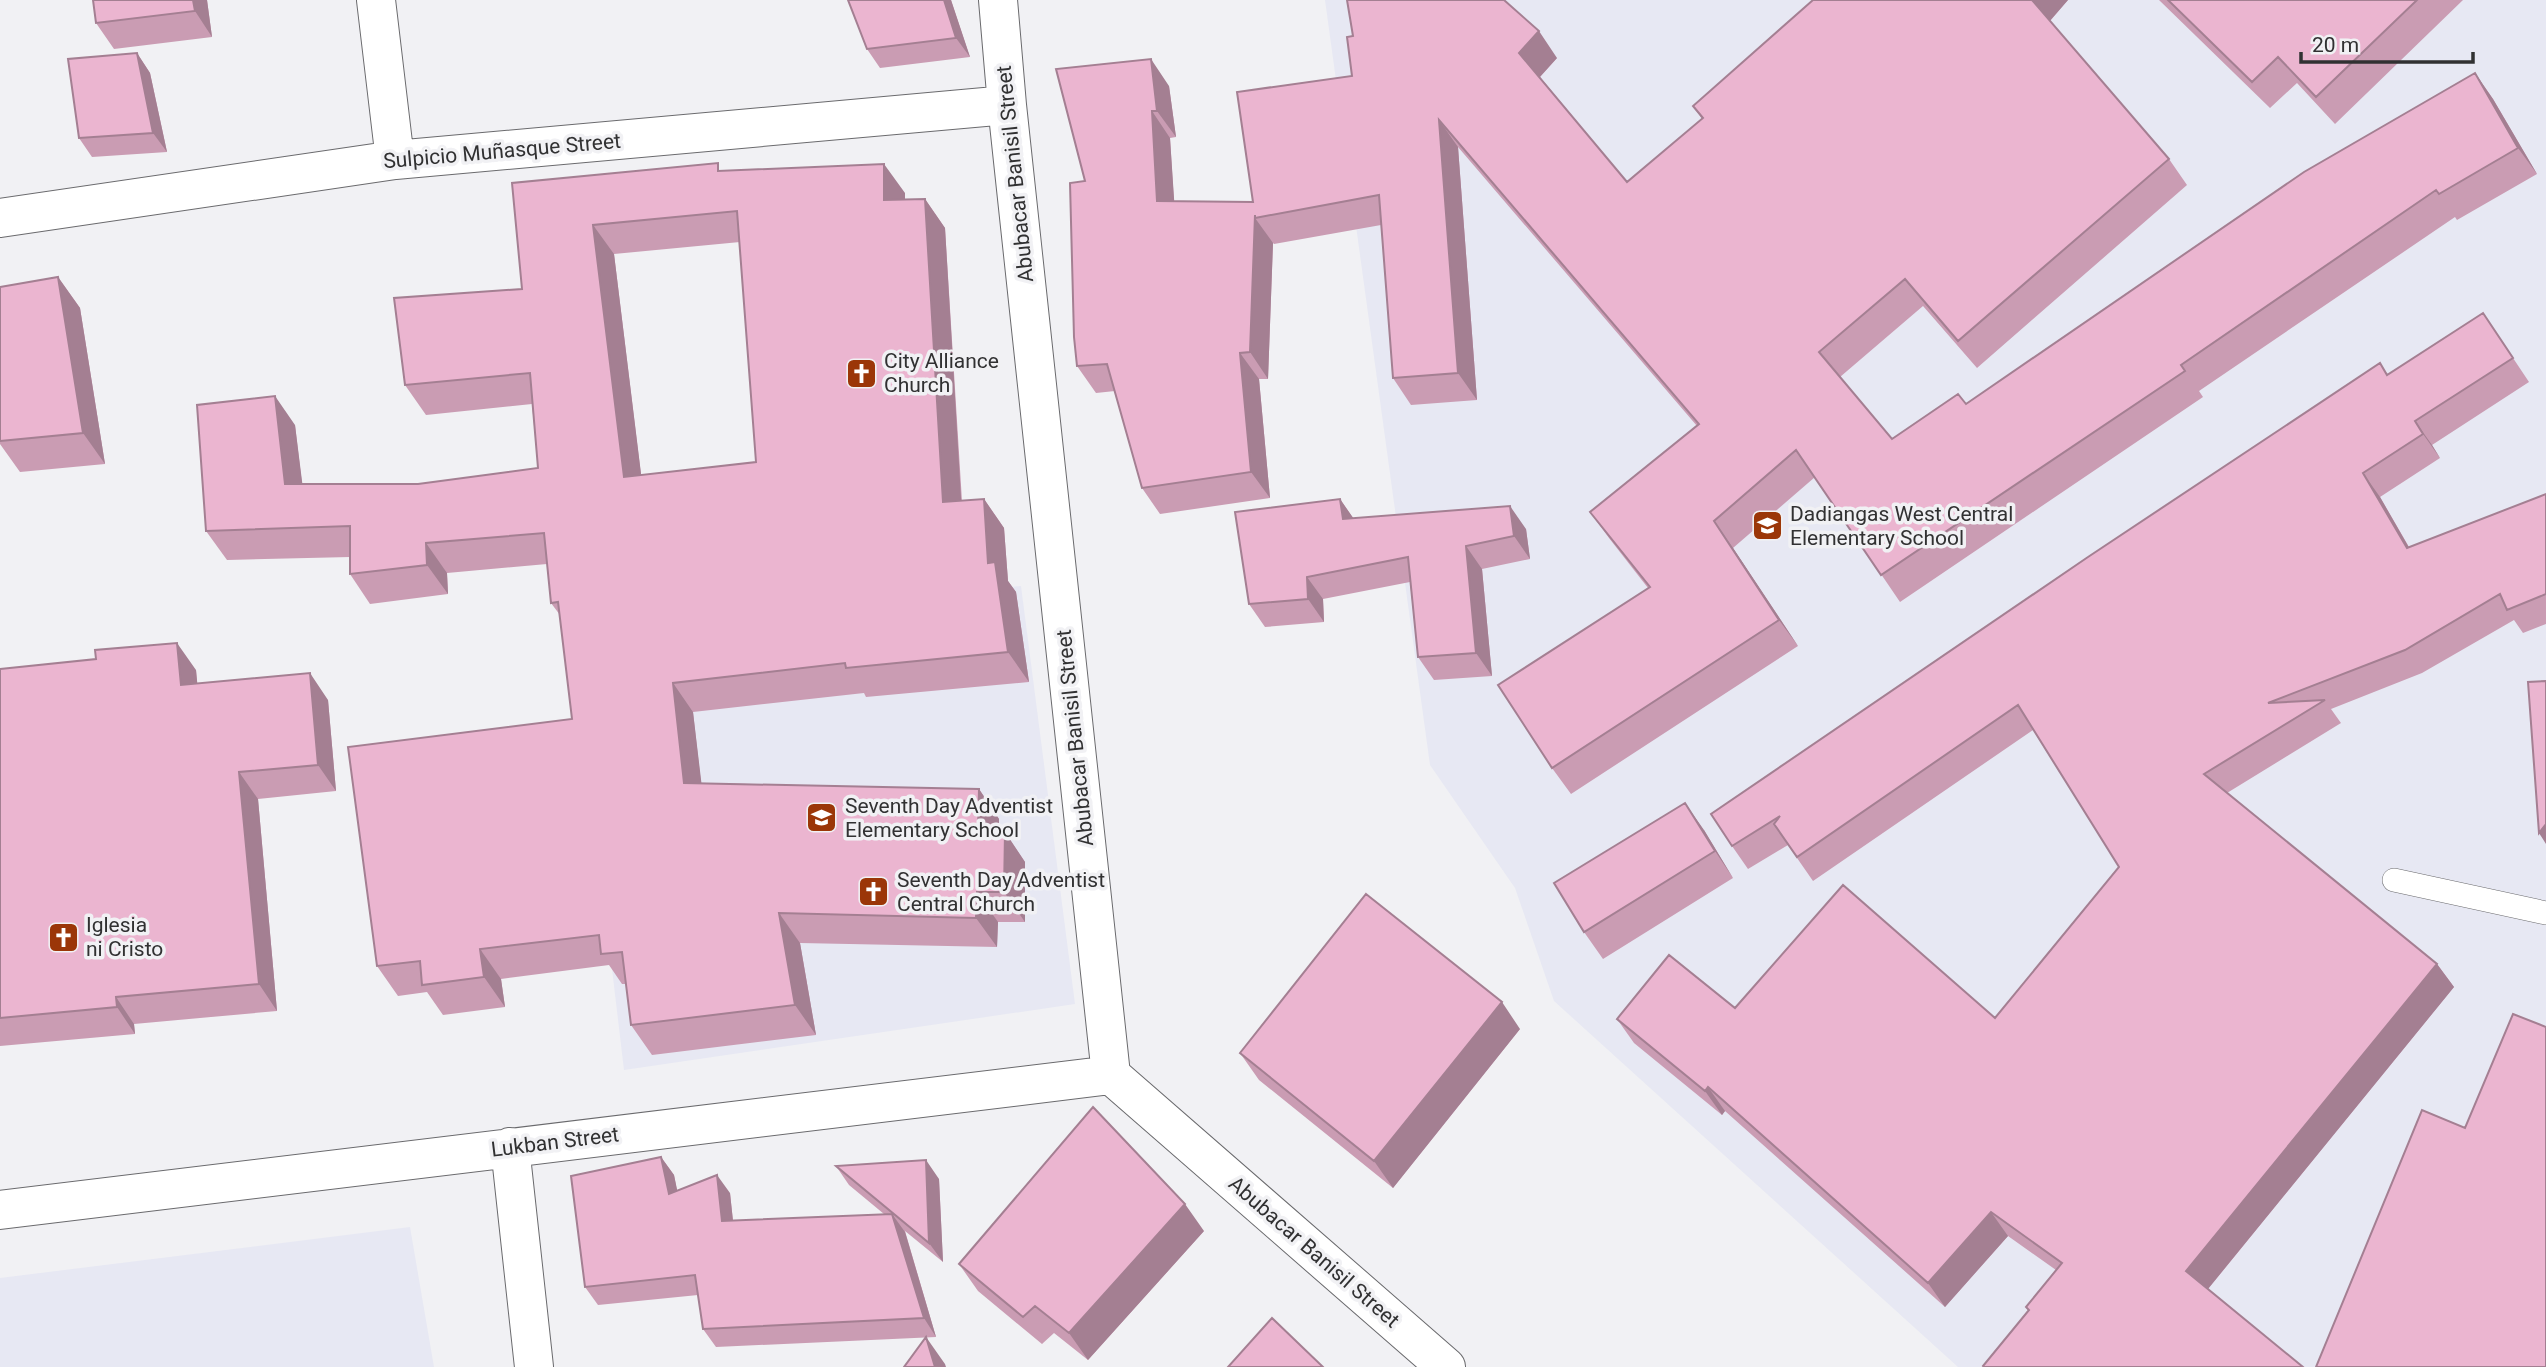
<svg xmlns="http://www.w3.org/2000/svg" width="2546" height="1367" font-family="Roboto,sans-serif">
<style>
.built{fill:#e7e8f3}
.lines{fill:none;stroke-linecap:round;stroke-linejoin:round}
.service-casing{stroke:#6a6a6d;stroke-width:24}
.minor-casing{stroke:#6a6a6d;stroke-width:40}
.service{stroke:#fff;stroke-width:23}
.minor{stroke:#fff;stroke-width:38}
.wall{fill:#ca9cb3;fill-rule:evenodd}
.shaded-wall{fill:#a47f92}
.building{fill:#ebb5d0;stroke:#a47f92;stroke-width:2;fill-rule:evenodd}
.labels{text-anchor:middle;stroke-width:7;stroke-linejoin:round;paint-order:stroke}
.street-label{font-size:21px;fill:#313132;stroke:#f1f1f4}
.poi-label{font-size:21px;fill:#313132;stroke:#f1f1f4;text-anchor:start}
</style>
<rect width="100%" height="100%" fill="#f1f1f4"/>
<path class="built" d="M 1325,0 L 2546,0 L 2546,1367 L 1958,1367 L 1554,1001 L 1515,888 L 1430,765 Z
M 1021,586 L 1075,1004 L 624,1070 L 572,632 Z
M 410,1227 L 434,1367 L 0,1367 L 0,1278 Z"/>
<g class="lines">
<defs>
<path id="service" d="M 2394,880 L 2546,913"/>
<path id="minor" d="M 376,0 L 395,160
M 998,0 L 1007,105 L 1111,1075 L 1446,1367
M 0,218 L 395,160 L 1007,105
M 510,1147 L 534,1367
M 0,1210 L 1111,1075"/>
</defs>
<use href="#service" class="service-casing"/>
<use href="#minor" class="minor-casing"/>
<use href="#service" class="service"/>
<use href="#minor" class="minor"/>
</g>
<path class="wall" d="M 207,0 L 212,37 L 114,49 L 96,23 Z
M 951,0 L 970,57 L 880,68 L 867,49 Z
M 1813,0 L 2068,0 L 2050,21 L 2169,159 L 2187,185 L 1977,368 L 1923,306 L 1840,377 L 1892,439 L 1966,404 L 2475,73 L 2493,99 L 2537,174 L 2457,220 L 2455,217 L 2199,391 L 2203,397 L 1900,602 L 1815,477 L 1733,548 L 1798,646 L 1571,794 L 1552,768 L 1648,588 L 1609,538 L 1590,512 L 1697,426 L 1458,147 L 1477,400 L 1411,405 L 1393,378 L 1381,225 L 1274,244 L 1273,243 L 1268,379 L 1259,379 L 1270,498 L 1160,514 L 1142,488 L 1115,391 L 1096,393 L 1077,366 L 1085,181 L 1169,86 L 1176,137 L 1170,138 L 1174,202 L 1253,202 L 1352,76 L 1353,36 L 1557,58 L 1540,77 L 1627,182 L 1702,119 L 1693,106 Z
M 2159,0 L 2463,0 L 2335,124 L 2297,83 L 2270,108 Z
M 137,53 L 150,73 L 167,152 L 92,157 L 79,138 Z
M 723,171 L 905,193 L 905,199 L 925,199 L 945,228 L 962,501 L 984,499 L 1004,528 L 1008,581 L 1016,592 L 1029,682 L 866,697 L 864,693 L 693,712 L 701,783 L 979,789 L 999,819 L 999,832 L 1005,832 L 1025,862 L 1025,922 L 998,922 L 997,947 L 800,943 L 816,1035 L 652,1055 L 631,1025 L 626,984 L 622,984 L 609,965 L 501,979 L 505,1007 L 443,1015 L 427,992 L 398,996 L 377,966 L 572,719 L 560,615 L 551,603 L 547,564 L 447,573 L 448,594 L 370,604 L 350,574 L 350,557 L 227,560 L 206,531 L 295,425 L 302,484 L 418,484 L 538,468 L 532,404 L 426,415 L 405,385 L 522,289 L 512,183 ZM 740,242 L 756,462 L 641,475 L 614,254 Z
M 58,277 L 80,308 L 105,464 L 20,472 L 0,444 L 0,287 Z
M 2483,313 L 2529,382 L 2432,445 L 2440,458 L 2380,497 L 2409,547 L 2546,494 L 2546,624 L 2523,633 L 2514,620 L 2422,673 L 2331,709 L 2341,723 L 2227,793 L 2437,964 L 2454,987 L 2208,1289 L 2028,1311 L 2026,1307 L 2056,1270 L 2008,1236 L 1945,1307 L 1725,1111 L 1722,1115 L 1634,1043 L 1617,1019 L 1735,1008 L 1995,1018 L 2119,867 L 2033,730 L 1813,881 L 1788,845 L 1748,869 L 1732,846 L 2380,363 L 2388,375 Z
M 1340,499 L 1353,518 L 1526,529 L 1530,559 L 1482,569 L 1492,676 L 1434,680 L 1418,657 L 1410,582 L 1323,599 L 1324,622 L 1265,627 L 1249,604 Z
M 0,669 L 196,670 L 197,683 L 328,700 L 336,791 L 258,799 L 277,1011 L 134,1024 L 135,1034 L 0,1046 Z
M 1704,830 L 1733,878 L 1603,959 L 1584,932 Z
M 1520,1029 L 1393,1188 L 1259,1080 L 1240,1053 Z
M 661,1157 L 674,1175 L 677,1191 L 730,1193 L 733,1221 L 884,1214 L 849,1185 L 836,1166 L 939,1179 L 943,1262 L 905,1231 L 936,1337 L 716,1347 L 703,1329 L 698,1295 L 598,1305 L 585,1287 Z
M 1204,1231 L 1088,1360 L 1054,1333 L 1042,1344 L 978,1291 L 959,1264 Z"/>
<path class="shaded-wall" d="M 193,0 L 207,0 L 212,37 L 195,11 Z
M 944,0 L 951,0 L 970,57 L 956,38 Z
M 2032,0 L 2068,0 L 2048,23 Z
M 1539,31 L 1557,58 L 1538,79 L 1519,53 Z
M 137,53 L 150,73 L 167,152 L 153,133 Z
M 1151,59 L 1169,86 L 1176,137 L 1157,111 Z
M 2475,73 L 2493,99 L 2537,174 L 2518,148 Z
M 1152,111 L 1170,138 L 1176,228 L 1157,201 Z
M 1439,120 L 1458,147 L 1477,400 L 1458,373 Z
M 884,164 L 905,193 L 905,229 L 884,200 Z
M 925,199 L 945,228 L 963,531 L 943,502 Z
M 1255,215 L 1255,218 L 1273,243 L 1268,379 L 1250,352 Z
M 593,225 L 614,254 L 645,506 L 624,477 Z
M 58,277 L 80,308 L 105,464 L 83,433 Z
M 1240,353 L 1259,379 L 1270,498 L 1251,472 Z
M 275,396 L 295,425 L 306,513 L 285,484 Z
M 2415,421 L 2432,445 L 2440,458 L 2423,434 Z
M 2363,473 L 2380,497 L 2423,572 L 2407,548 Z
M 984,499 L 1004,528 L 1008,581 L 1016,592 L 1029,682 L 1008,652 L 988,563 Z
M 1340,499 L 1356,522 L 1343,519 Z
M 1510,506 L 1526,529 L 1530,559 L 1514,536 Z
M 1714,521 L 1733,548 L 1798,646 L 1779,620 Z
M 426,543 L 447,573 L 448,594 L 427,565 Z
M 1466,546 L 1482,569 L 1492,676 L 1476,653 Z
M 1307,577 L 1323,599 L 1324,622 L 1308,599 Z
M 177,643 L 196,670 L 200,711 L 181,685 Z
M 310,673 L 328,700 L 336,791 L 318,765 Z
M 673,683 L 693,712 L 705,813 L 684,783 Z
M 239,772 L 258,799 L 277,1011 L 259,984 Z
M 979,789 L 999,819 L 998,861 L 978,832 Z
M 1685,803 L 1704,830 L 1733,878 L 1715,851 Z
M 2546,824 L 2546,844 L 2539,833 Z
M 1005,832 L 1025,862 L 1025,922 L 1004,892 Z
M 977,892 L 998,922 L 997,947 L 976,918 Z
M 779,913 L 800,943 L 816,1035 L 795,1005 Z
M 480,949 L 501,979 L 505,1007 L 484,977 Z
M 2437,964 L 2454,987 L 2203,1295 L 2186,1271 Z
M 116,997 L 134,1024 L 135,1034 L 117,1007 Z
M 1502,1002 L 1520,1029 L 1393,1188 L 1374,1161 Z
M 1708,1087 L 1725,1111 L 1722,1115 L 1705,1091 Z
M 661,1157 L 674,1175 L 682,1213 L 669,1194 Z
M 926,1160 L 939,1179 L 943,1262 L 929,1243 Z
M 717,1175 L 730,1193 L 735,1240 L 722,1221 Z
M 1185,1204 L 1204,1231 L 1088,1360 L 1069,1333 Z
M 1991,1212 L 2008,1236 L 1945,1307 L 1928,1283 Z
M 892,1214 L 905,1232 L 936,1337 L 924,1318 Z
M 926,1337 L 945,1364 L 946,1367 L 935,1367 Z"/>
<path class="building" d="M 93,0 L 193,0 L 195,11 L 96,23 Z
M 848,0 L 944,0 L 956,38 L 867,49 Z
M 1347,0 L 1504,0 L 1539,31 L 1519,53 L 1627,182 L 1703,118 L 1693,106 L 1813,0 L 2032,0 L 2169,159 L 1958,341 L 1905,279 L 1819,352 L 1892,439 L 1958,394 L 1966,404 L 2304,172 L 2475,73 L 2518,148 L 2439,194 L 2436,190 L 2181,365 L 2185,371 L 1881,575 L 1796,450 L 1714,521 L 1779,620 L 1552,768 L 1498,685 L 1650,587 L 1590,512 L 1699,424 L 1439,120 L 1458,373 L 1393,378 L 1379,195 L 1255,218 L 1255,215 L 1250,352 L 1240,353 L 1251,472 L 1142,488 L 1107,364 L 1077,366 L 1074,337 L 1070,183 L 1085,181 L 1056,69 L 1151,59 L 1157,111 L 1152,111 L 1157,201 L 1253,202 L 1237,92 L 1352,76 L 1347,37 L 1353,36 Z
M 2168,0 L 2417,0 L 2316,97 L 2278,57 L 2252,82 Z
M 137,53 L 153,133 L 79,138 L 68,59 Z
M 718,163 L 718,171 L 884,164 L 884,200 L 925,199 L 943,502 L 984,499 L 988,563 L 995,562 L 1008,652 L 846,668 L 845,663 L 673,683 L 684,783 L 979,789 L 978,832 L 1005,832 L 1004,892 L 977,892 L 976,918 L 779,913 L 795,1005 L 631,1025 L 622,952 L 601,954 L 599,935 L 480,949 L 484,977 L 422,985 L 420,961 L 377,966 L 348,747 L 572,719 L 558,602 L 551,603 L 544,533 L 426,543 L 427,565 L 350,574 L 350,526 L 206,531 L 197,405 L 275,396 L 285,484 L 418,484 L 538,468 L 530,373 L 405,385 L 394,298 L 522,289 L 512,183 ZM 737,211 L 756,462 L 624,477 L 593,225 Z
M 58,277 L 83,433 L 0,441 L 0,287 Z
M 2483,313 L 2513,358 L 2415,421 L 2423,434 L 2363,473 L 2407,548 L 2546,494 L 2546,594 L 2507,610 L 2500,594 L 2405,650 L 2268,703 L 2325,700 L 2204,774 L 2437,964 L 2186,1271 L 2303,1367 L 1984,1367 L 1983,1366 L 2029,1310 L 2026,1307 L 2062,1263 L 1991,1212 L 1928,1283 L 1708,1087 L 1705,1091 L 1617,1019 L 1669,955 L 1735,1008 L 1843,885 L 1995,1018 L 2119,867 L 2018,705 L 1797,857 L 1774,824 L 1780,816 L 1732,846 L 1711,814 L 2088,557 L 2380,363 L 2387,375 Z
M 1340,499 L 1343,519 L 1510,506 L 1514,536 L 1466,546 L 1476,653 L 1418,657 L 1408,557 L 1307,577 L 1308,599 L 1249,604 L 1235,512 Z
M 177,643 L 181,685 L 310,673 L 318,765 L 239,772 L 259,984 L 116,997 L 117,1007 L 0,1018 L 0,669 L 96,659 L 95,650 Z
M 2546,681 L 2546,824 L 2539,833 L 2528,682 Z
M 1685,803 L 1715,851 L 1584,932 L 1554,883 Z
M 1366,894 L 1502,1002 L 1374,1161 L 1240,1053 Z
M 2513,1014 L 2546,1027 L 2546,1367 L 2316,1367 L 2422,1110 L 2465,1128 Z
M 1093,1107 L 1185,1204 L 1069,1333 L 1035,1306 L 1023,1317 L 959,1264 Z
M 661,1157 L 669,1194 L 717,1175 L 722,1221 L 892,1214 L 924,1318 L 703,1329 L 695,1275 L 585,1287 L 571,1176 Z
M 926,1160 L 929,1243 L 836,1166 Z
M 1272,1318 L 1323,1367 L 1228,1367 Z
M 926,1337 L 935,1367 L 904,1367 Z"/>
<defs>
<symbol id="church-square" viewBox="-11 -11 22 22"><rect x="-9" y="-9" width="18" height="18" rx="4" fill="#9b3608" stroke="#f1f1f4"/><path d="M-1.2-6h2.4v3.5h3.3v2.4h-3.3V6h-2.4V-.1h-3.3v-2.4h3.3Z" fill="#fff"/></symbol>
<symbol id="school-square" viewBox="-11 -11 22 22"><rect x="-9" y="-9" width="18" height="18" rx="4" fill="#9b3608" stroke="#f1f1f4"/><path d="M0-5L7-2L0 1L-7-2ZM-4 1L0 2.5L4 1V4Q0 6-4 4Z" fill="#fff"/></symbol>
</defs>
<g fill-rule="evenodd">
<use href="#church-square" x="844" y="356" width="35" height="35"/>
<use href="#school-square" x="1750" y="508" width="35" height="35"/>
<use href="#school-square" x="804" y="800" width="35" height="35"/>
<use href="#church-square" x="856" y="874" width="35" height="35"/>
<use href="#church-square" x="46" y="920" width="35" height="35"/>
</g>
<g class="labels">
<g class="street-label">
<text transform="translate(502 151) rotate(-5)" y="7">Sulpicio Muñasque Street</text>
<text transform="translate(1015 174) rotate(-96)" y="7">Abubacar Banisil Street</text>
<text transform="translate(1075 738) rotate(-96)" y="7">Abubacar Banisil Street</text>
<text transform="translate(555 1142) rotate(-7)" y="7">Lukban Street</text>
<text transform="translate(1314 1252) rotate(41)" y="7">Abubacar Banisil Street</text>
</g>
<g class="poi-label">
<text x="884" y="368">City Alliance<tspan x="884" dy="24">Church</tspan></text>
<text x="1790" y="521">Dadiangas West Central<tspan x="1790" dy="24">Elementary School</tspan></text>
<text x="845" y="813">Seventh Day Adventist<tspan x="845" dy="24">Elementary School</tspan></text>
<text x="897" y="887">Seventh Day Adventist<tspan x="897" dy="24">Central Church</tspan></text>
<text x="86" y="932">Iglesia<tspan x="86" dy="24">ni Cristo</tspan></text>
</g>
</g>
<path d="M2301 52v10h172v-10" fill="none" stroke="#313132" stroke-width="3.5"/>
<text x="2312" y="52" font-size="21" fill="#313132" stroke="#f1f1f4" stroke-width="5" paint-order="stroke">20 m</text>
</svg>
